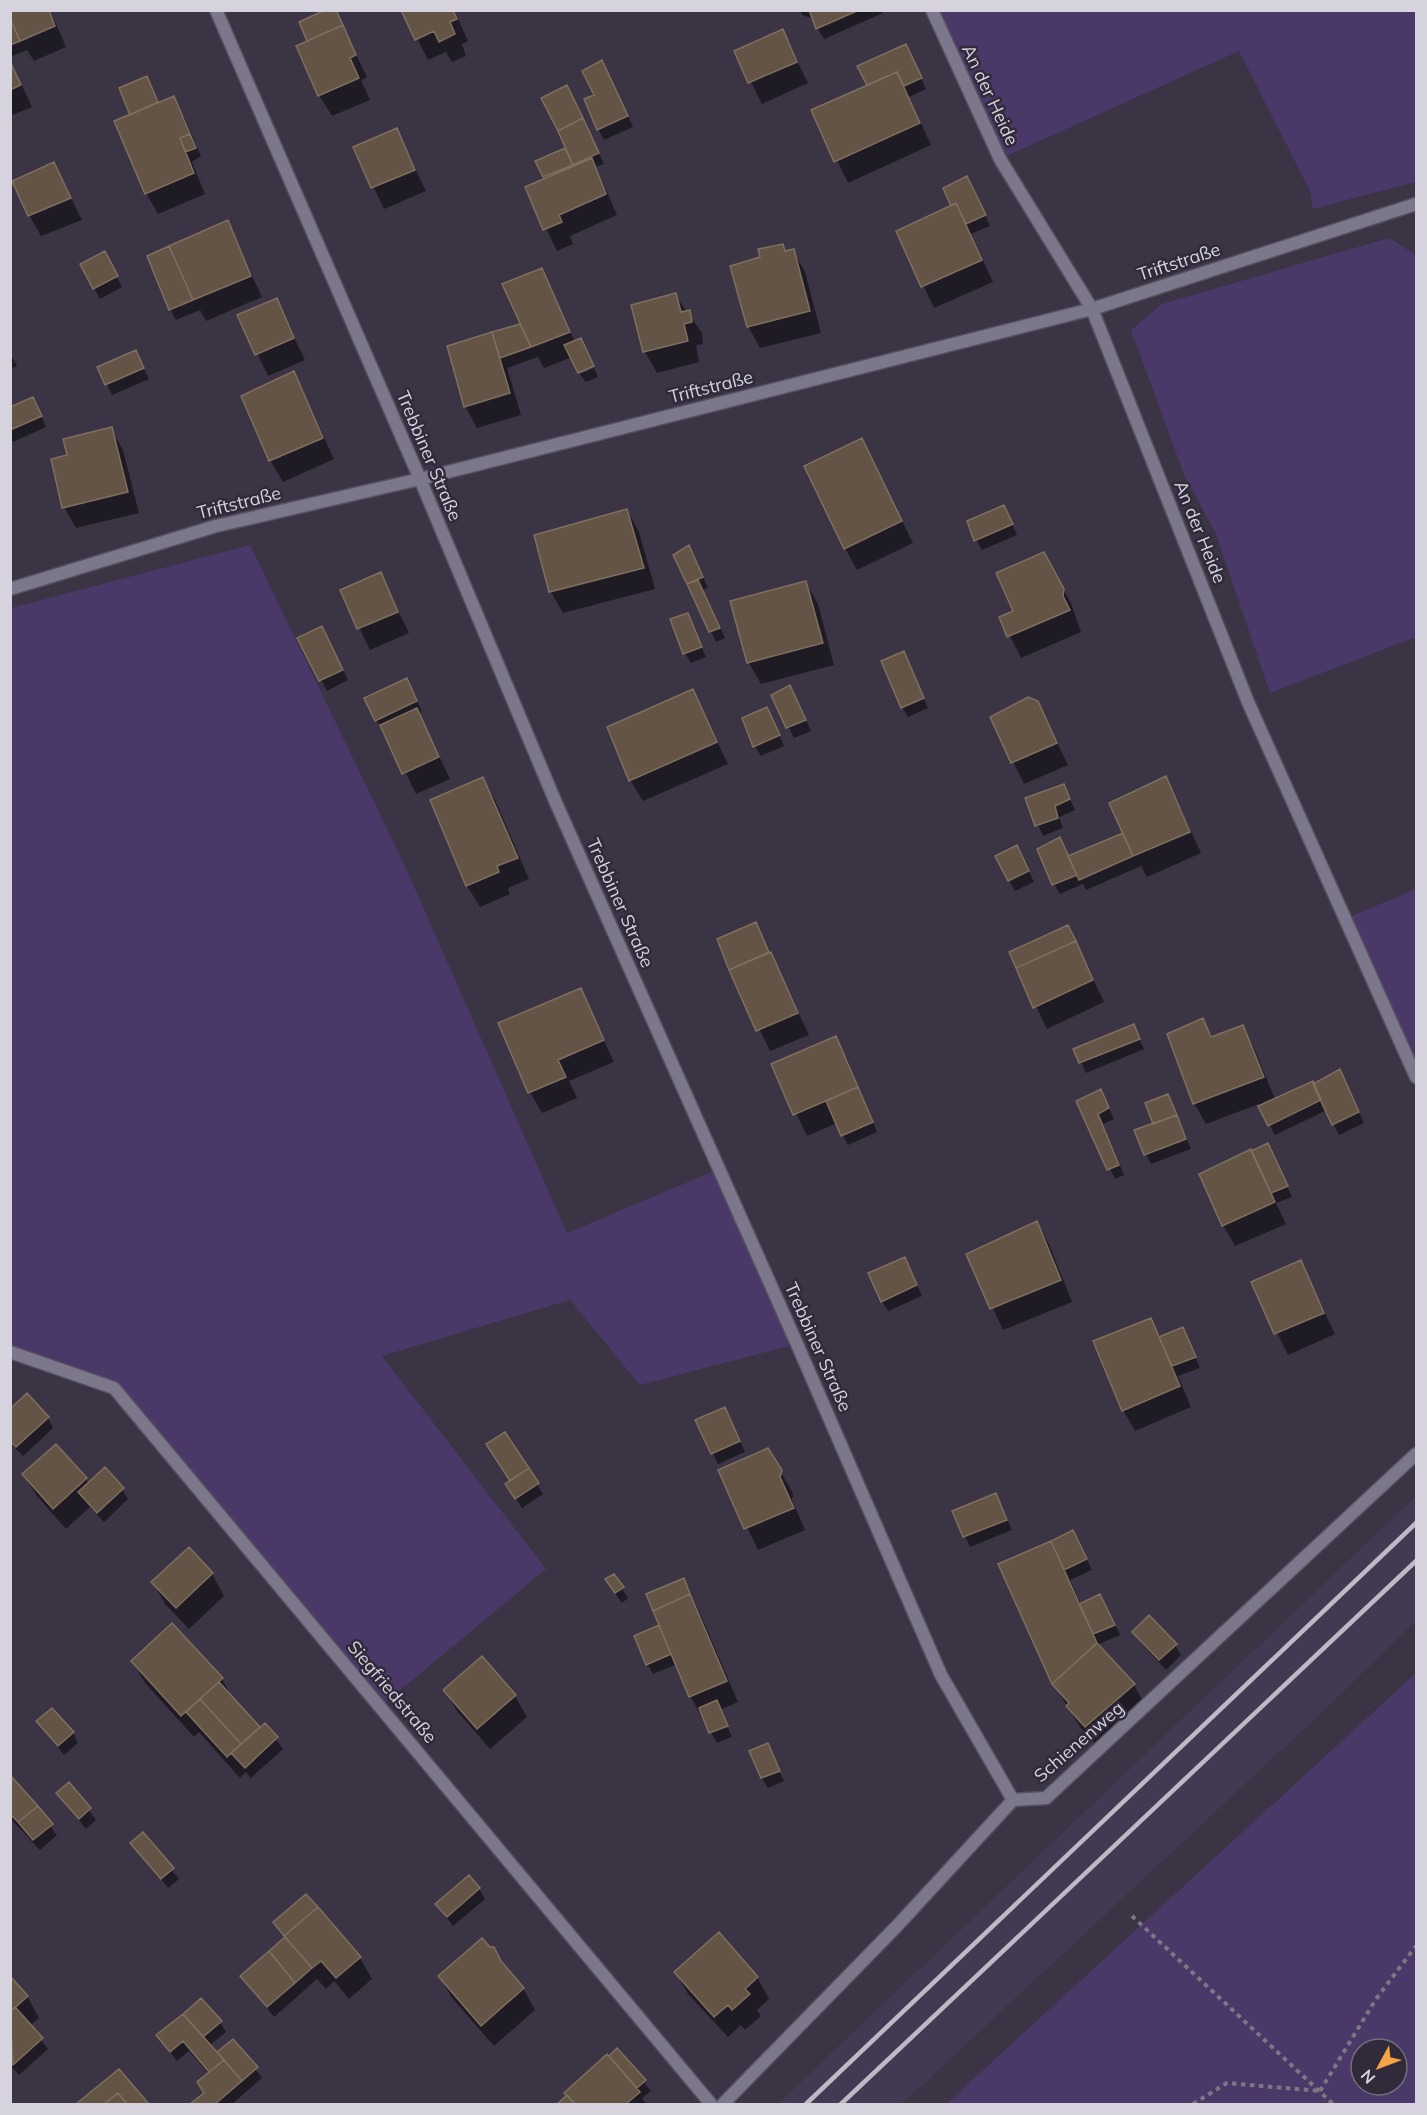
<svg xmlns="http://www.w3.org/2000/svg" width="1427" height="2115" font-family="Mulish,sans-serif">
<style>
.built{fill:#423a52}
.green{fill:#4a3868;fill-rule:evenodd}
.shadow{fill:#0007}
.building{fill:#635445;stroke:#7f6f5f;stroke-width:1.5}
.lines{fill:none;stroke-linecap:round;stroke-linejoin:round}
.minor-casing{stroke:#575261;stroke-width:15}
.path{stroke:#7b7785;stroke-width:4;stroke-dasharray:4.5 4.5;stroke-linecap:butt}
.minor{stroke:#7d778b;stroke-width:12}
.rail{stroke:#bdb9c5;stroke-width:4.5}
.labels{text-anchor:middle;stroke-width:5;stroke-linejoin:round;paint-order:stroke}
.street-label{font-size:18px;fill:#d6d3de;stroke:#302a3b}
</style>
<rect width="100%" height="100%" fill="#3a3445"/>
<path class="built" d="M 1416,1496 L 1416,1621 L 1319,1715 L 902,2104 L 778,2104 Z"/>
<path class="green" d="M 932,11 L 1416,11 L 1416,182 L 1312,209 L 1311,193 L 1239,51 L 1000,159 Z
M 1389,238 L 1416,255 L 1416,637 L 1270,693 L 1216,534 L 1185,477 L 1131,330 L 1162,304 Z
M 250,545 L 404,864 L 567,1233 L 719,1169 L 797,1344 L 640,1385 L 570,1300 L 382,1356 L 546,1569 L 381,1706 L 114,1388 L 11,1352 L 11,608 Z
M 1416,889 L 1416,1077 L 1347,918 Z
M 1416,1673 L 1416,2104 L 946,2104 ZM 1361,2049 L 1397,2049 L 1397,2085 L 1361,2085 Z"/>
<path class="shadow" d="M 10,10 L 50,10 L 66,47 L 34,61 L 27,50 L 10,57 L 10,46 L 28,39 Z
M 403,10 L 454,10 L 468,41 L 462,44 L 466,56 L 452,62 L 446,52 L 428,60 Z
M 800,10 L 882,10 L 883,13 L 824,39 L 811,18 L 802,15 Z
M 339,19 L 367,77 L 361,80 L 370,100 L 332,116 L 319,95 L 309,41 L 301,22 Z
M 782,31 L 808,83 L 762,104 L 736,52 Z
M 911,56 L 926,89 L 909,97 L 931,145 L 848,183 L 813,111 L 869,86 L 859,66 Z
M 10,60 L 32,107 L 10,116 Z
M 607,72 L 633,127 L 604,140 L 598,129 L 596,95 Z
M 146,78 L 159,104 L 173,98 L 185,119 L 201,156 L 192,162 L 205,194 L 158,214 L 146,193 L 132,115 Z
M 573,97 L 604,164 L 596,167 L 617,215 L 570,236 L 573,244 L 557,251 L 527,188 L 546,180 L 537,162 L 567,148 Z
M 396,130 L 426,191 L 384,209 L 355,148 Z
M 54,164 L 82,220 L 41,236 L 29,215 Z
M 945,188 L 973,188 L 990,226 L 971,234 L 993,282 L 934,308 L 898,232 L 953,206 Z
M 227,222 L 262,297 L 206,321 L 200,310 L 176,320 L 170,309 Z
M 782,246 L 786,253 L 793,251 L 805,272 L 821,333 L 760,348 L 748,326 L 762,259 Z
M 110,263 L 122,287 L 100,299 L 82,265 Z
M 541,270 L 575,342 L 572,357 L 544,368 L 538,357 L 507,368 L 521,415 L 477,428 L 465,406 L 448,347 L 519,326 L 524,334 L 526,333 Z
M 675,295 L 702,333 L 703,344 L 696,345 L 699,362 L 657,373 L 645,352 L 633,306 Z
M 276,300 L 305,360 L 268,376 L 239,316 Z
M 136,352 L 149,379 L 112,395 L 99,368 Z
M 10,353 L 17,366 L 10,369 Z
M 594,368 L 598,377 L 586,382 L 580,374 Z
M 294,373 L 334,459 L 283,482 L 270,460 L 243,397 Z
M 10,409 L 38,409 L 46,427 L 13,442 L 10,437 Z
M 111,429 L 123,450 L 139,513 L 76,528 L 64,507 L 68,456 Z
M 862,440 L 913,543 L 857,570 L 845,548 Z
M 627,510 L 639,532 L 655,589 L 563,613 L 551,592 Z
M 1009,517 L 1017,535 L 982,550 L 976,540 Z
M 689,547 L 708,588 L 703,590 L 725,638 L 716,642 L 675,556 Z
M 380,574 L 409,633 L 370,650 L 341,590 Z
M 1059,582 L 1071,603 L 1081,632 L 1021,658 L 1001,618 L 1015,612 Z
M 806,583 L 818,604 L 834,665 L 761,684 L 749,663 L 732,602 Z
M 687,615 L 706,657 L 691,663 L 685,653 Z
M 327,638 L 348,680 L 327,691 L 300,639 Z
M 903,653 L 928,708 L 908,717 L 902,707 Z
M 412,690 L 422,712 L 419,714 L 450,779 L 416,794 L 384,729 L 376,720 Z
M 693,691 L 728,764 L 643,801 L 630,780 Z
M 773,696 L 796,698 L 811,731 L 794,738 Z
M 1037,702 L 1068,765 L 1024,784 L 992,718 Z
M 773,719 L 784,746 L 761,756 L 755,746 Z
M 1166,778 L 1201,853 L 1147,877 L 1141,866 L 1086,890 L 1083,884 L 1060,894 L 1054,884 L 1069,857 L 1122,835 Z
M 483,779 L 495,800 L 529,879 L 508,888 L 510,894 L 480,907 L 467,886 L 432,801 Z
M 1063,785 L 1075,810 L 1059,817 L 1063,828 L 1043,836 L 1027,799 Z
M 1017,847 L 1034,882 L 1015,891 L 1009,880 Z
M 761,934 L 809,1035 L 770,1051 L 731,969 Z
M 1011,953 L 1081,953 L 1104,1002 L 1047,1029 Z
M 580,990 L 614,1062 L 569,1081 L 577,1098 L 542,1113 L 530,1092 Z
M 1203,1020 L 1213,1038 L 1242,1026 L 1254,1048 L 1275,1099 L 1313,1085 L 1340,1071 L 1364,1123 L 1339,1135 L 1327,1110 L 1275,1135 L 1259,1104 L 1206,1124 L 1194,1103 Z
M 1133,1026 L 1144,1049 L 1086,1073 L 1075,1049 Z
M 835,1038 L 847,1059 L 877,1132 L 848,1145 L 837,1123 L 807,1136 L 773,1065 Z
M 1101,1091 L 1114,1119 L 1103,1124 L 1124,1175 L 1115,1179 L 1078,1102 Z
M 1168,1096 L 1191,1149 L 1151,1164 L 1146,1154 L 1155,1123 Z
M 1268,1144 L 1292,1197 L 1276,1203 L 1286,1224 L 1235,1246 L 1223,1225 Z
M 1037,1223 L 1049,1244 L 1072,1302 L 1003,1330 L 968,1255 Z
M 1300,1262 L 1335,1334 L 1288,1355 L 1253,1283 Z
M 910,1269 L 922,1296 L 888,1311 L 882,1301 Z
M 1150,1320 L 1161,1338 L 1183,1329 L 1200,1368 L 1178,1376 L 1191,1407 L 1135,1431 L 1123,1410 Z
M 725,1409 L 745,1452 L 718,1464 L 697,1421 Z
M 10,1411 L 48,1418 L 53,1428 L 23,1456 L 10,1443 Z
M 505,1434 L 543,1494 L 522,1508 L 513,1494 Z
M 720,1470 L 780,1471 L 793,1493 L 792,1500 L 805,1530 L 758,1550 Z
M 24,1475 L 86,1479 L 89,1484 L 122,1489 L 128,1499 L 104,1522 L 90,1507 L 66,1529 L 37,1496 Z
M 996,1495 L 1012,1530 L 970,1547 L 954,1512 Z
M 1078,1542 L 1092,1570 L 1070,1580 L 1081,1604 L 1106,1606 L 1120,1635 L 1099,1644 L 1134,1685 L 1146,1706 L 1098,1747 L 1080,1727 L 1053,1683 L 1000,1565 Z
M 189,1549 L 212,1574 L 224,1596 L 189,1629 L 165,1604 L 153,1582 Z
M 613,1576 L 628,1598 L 622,1603 L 613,1590 Z
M 683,1580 L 702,1618 L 738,1702 L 720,1710 L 732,1737 L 717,1743 L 690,1696 L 677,1664 L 653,1674 L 647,1664 L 658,1627 Z
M 172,1625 L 222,1679 L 234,1701 L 260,1730 L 265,1725 L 283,1749 L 251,1778 L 246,1772 L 240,1778 L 199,1732 L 194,1737 L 145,1683 L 133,1662 Z
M 1134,1632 L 1175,1645 L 1181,1655 L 1166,1670 L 1140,1642 Z
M 445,1690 L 515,1696 L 527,1717 L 490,1749 L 457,1711 Z
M 38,1721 L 73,1733 L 78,1743 L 64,1755 Z
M 767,1745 L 784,1781 L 768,1788 L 762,1778 Z
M 10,1777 L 57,1835 L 40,1850 L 10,1818 Z
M 69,1784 L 96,1820 L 86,1829 L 58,1793 Z
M 142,1834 L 179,1879 L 168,1888 L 132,1843 Z
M 479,1889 L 485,1899 L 453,1926 L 437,1905 Z
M 275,1922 L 360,1958 L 372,1979 L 349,1999 L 334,1981 L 326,1989 L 317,1979 L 274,2017 L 242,1976 L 286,1939 Z
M 501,1963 L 523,1988 L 535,2010 L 494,2046 L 452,1998 L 440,1977 Z
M 676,1973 L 757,1977 L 769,1999 L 757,2010 L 761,2016 L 745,2030 L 741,2025 L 728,2037 L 688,1994 Z
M 10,1979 L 27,1996 L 39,2018 L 30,2026 L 48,2049 L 19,2075 L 10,2065 Z
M 220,2022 L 226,2032 L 209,2046 L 217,2055 L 233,2041 L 262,2078 L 232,2104 L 192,2104 L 205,2093 L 209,2074 L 189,2051 L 177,2061 L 158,2036 Z
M 617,2050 L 651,2091 L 642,2098 L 646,2104 L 559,2104 Z
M 119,2071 L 147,2104 L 78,2104 Z"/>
<path class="building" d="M 10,10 L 49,10 L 55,26 L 20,41 L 10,18 Z
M 325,10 L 336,10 L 343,25 L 307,41 L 299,22 Z
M 401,10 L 453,10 L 457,19 L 450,22 L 455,34 L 439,42 L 434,31 L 415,40 Z
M 809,10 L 859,10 L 816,29 Z
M 10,18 L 20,41 L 10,45 Z
M 343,25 L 356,55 L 350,58 L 359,78 L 318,96 L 296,46 Z
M 783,29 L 797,62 L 748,83 L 734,51 Z
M 906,44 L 922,78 L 904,86 L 897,72 L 867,85 L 857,66 Z
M 602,60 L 628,116 L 597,130 L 584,99 L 594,95 L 582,71 Z
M 10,61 L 21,85 L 10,90 Z
M 897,72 L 920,123 L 834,162 L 811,110 Z
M 147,76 L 158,102 L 130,115 L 119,88 Z
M 567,85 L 583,118 L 558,131 L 541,98 Z
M 174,96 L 190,134 L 180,138 L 194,173 L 145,194 L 114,121 Z
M 583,118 L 599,153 L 573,165 L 558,131 Z
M 397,128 L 415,170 L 371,188 L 353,147 Z
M 190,134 L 196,148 L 185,152 L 180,138 Z
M 565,148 L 573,165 L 543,177 L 535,161 Z
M 592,158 L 606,194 L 559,215 L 562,222 L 543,230 L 525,187 Z
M 54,162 L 71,198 L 28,216 L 12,181 Z
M 967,176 L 986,215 L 966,224 L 956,203 L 951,206 L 943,188 Z
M 956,203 L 982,260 L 921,287 L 896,231 Z
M 228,220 L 251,276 L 193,300 L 169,246 Z
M 783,244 L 785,251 L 794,249 L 810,311 L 747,327 L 730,266 L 760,257 L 758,249 Z
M 169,246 L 193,300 L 169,310 L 147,256 Z
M 105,251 L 118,276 L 93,289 L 80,264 Z
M 542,268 L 570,332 L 531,347 L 502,284 Z
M 676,293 L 681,312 L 690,310 L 692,322 L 684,324 L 688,341 L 643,352 L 631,305 Z
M 277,298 L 294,338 L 255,355 L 237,315 Z
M 520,324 L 531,347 L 500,358 L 492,332 Z
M 492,332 L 510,393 L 464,407 L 447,346 Z
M 581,338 L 594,366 L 578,373 L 564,345 Z
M 136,350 L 144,368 L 105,385 L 97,367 Z
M 294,371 L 323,438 L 269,461 L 241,396 Z
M 33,397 L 42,416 L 10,430 L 10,407 Z
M 112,427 L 128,492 L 62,508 L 51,459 L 67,455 L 63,439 Z
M 862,438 L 902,521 L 844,549 L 804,466 Z
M 1004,505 L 1013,524 L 974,541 L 967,521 Z
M 627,509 L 644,568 L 549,592 L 534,535 Z
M 689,545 L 703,577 L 687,584 L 673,555 Z
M 1044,552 L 1064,589 L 1063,596 L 1070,610 L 1007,637 L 999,617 L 1013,611 L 996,573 Z
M 381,572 L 398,612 L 357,629 L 340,590 Z
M 698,580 L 720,628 L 709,632 L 687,584 Z
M 806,581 L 823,643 L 747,663 L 730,601 Z
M 688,613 L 702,647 L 683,654 L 670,619 Z
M 322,626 L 343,670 L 319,681 L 297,638 Z
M 904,651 L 924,698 L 901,708 L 881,661 Z
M 407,678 L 417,701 L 375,721 L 364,698 Z
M 790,685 L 806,720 L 786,728 L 771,695 Z
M 693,689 L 717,742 L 629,781 L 607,727 Z
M 1028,697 L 1038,701 L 1057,743 L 1011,763 L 990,717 Z
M 767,707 L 780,735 L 753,747 L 742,718 Z
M 417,708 L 439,757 L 402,774 L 380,725 Z
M 1166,776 L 1190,832 L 1133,856 L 1109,803 Z
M 483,777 L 518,858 L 497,866 L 499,872 L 466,886 L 430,800 Z
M 1064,784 L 1070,799 L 1055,806 L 1058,818 L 1035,826 L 1025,798 Z
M 1123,833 L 1133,856 L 1079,880 L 1068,856 Z
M 1060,837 L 1077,875 L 1052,885 L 1037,849 Z
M 1017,845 L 1029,871 L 1008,881 L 995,856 Z
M 756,922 L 769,952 L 729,970 L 717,939 Z
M 1068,925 L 1076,941 L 1016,968 L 1009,952 Z
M 1076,941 L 1093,980 L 1033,1008 L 1016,968 Z
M 771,952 L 798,1013 L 756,1031 L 729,970 Z
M 581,988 L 604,1040 L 558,1060 L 566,1077 L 528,1093 L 498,1023 Z
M 1203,1018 L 1211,1037 L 1243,1025 L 1264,1077 L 1193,1104 L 1167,1034 Z
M 1134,1024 L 1140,1039 L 1079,1063 L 1073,1049 Z
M 836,1036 L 858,1087 L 793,1115 L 771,1064 Z
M 1340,1069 L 1359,1112 L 1332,1125 L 1313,1084 Z
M 1313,1081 L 1321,1100 L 1268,1126 L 1258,1106 Z
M 858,1087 L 873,1122 L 841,1136 L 826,1101 Z
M 1101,1089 L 1109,1108 L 1098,1114 L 1119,1165 L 1107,1170 L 1076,1101 Z
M 1168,1094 L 1177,1115 L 1153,1124 L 1145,1103 Z
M 1177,1115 L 1186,1139 L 1144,1155 L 1134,1130 Z
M 1268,1143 L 1288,1186 L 1271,1193 L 1251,1151 Z
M 1251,1149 L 1275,1202 L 1222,1226 L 1199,1174 Z
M 1037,1221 L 1061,1280 L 990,1309 L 966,1254 Z
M 905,1257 L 917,1285 L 881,1302 L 868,1273 Z
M 1301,1260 L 1324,1313 L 1274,1334 L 1251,1282 Z
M 1151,1318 L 1180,1386 L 1122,1411 L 1093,1341 Z
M 1183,1327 L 1196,1357 L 1172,1366 L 1159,1337 Z
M 27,1393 L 49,1417 L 16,1447 L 10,1441 L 10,1409 Z
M 725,1407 L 740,1441 L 711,1454 L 695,1420 Z
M 505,1432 L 529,1468 L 510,1481 L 486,1444 Z
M 56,1444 L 87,1478 L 53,1509 L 22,1474 Z
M 768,1448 L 782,1470 L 780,1477 L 794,1508 L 744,1529 L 718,1470 Z
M 105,1467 L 124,1488 L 97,1513 L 78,1492 Z
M 529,1468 L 539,1483 L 515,1499 L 505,1484 Z
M 996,1493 L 1007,1520 L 963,1537 L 952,1511 Z
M 1073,1530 L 1087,1559 L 1064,1570 L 1051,1541 Z
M 1051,1541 L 1097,1643 L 1052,1684 L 998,1564 Z
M 189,1547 L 213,1573 L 176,1608 L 151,1582 Z
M 614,1574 L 624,1587 L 615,1593 L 605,1579 Z
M 684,1578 L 690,1594 L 653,1611 L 646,1594 Z
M 690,1594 L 727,1681 L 689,1697 L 653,1611 Z
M 1100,1594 L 1115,1625 L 1093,1634 L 1079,1604 Z
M 1149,1615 L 1177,1644 L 1159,1660 L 1132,1632 Z
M 172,1623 L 223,1678 L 181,1716 L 131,1661 Z
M 659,1625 L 671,1654 L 646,1665 L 634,1636 Z
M 1097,1643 L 1135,1684 L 1085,1727 L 1066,1706 L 1069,1703 L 1052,1684 Z
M 482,1656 L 516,1695 L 477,1729 L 443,1690 Z
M 219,1682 L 260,1727 L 241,1744 L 200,1699 Z
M 200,1699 L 241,1744 L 227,1757 L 186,1712 Z
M 717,1700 L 728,1726 L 709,1733 L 699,1708 Z
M 52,1708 L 74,1732 L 58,1746 L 36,1721 Z
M 265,1723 L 278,1737 L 245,1768 L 231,1753 Z
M 768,1743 L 780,1771 L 761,1778 L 749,1751 Z
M 10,1775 L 38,1806 L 18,1822 L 10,1814 Z
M 69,1782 L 91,1808 L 79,1819 L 56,1793 Z
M 38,1806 L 53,1824 L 33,1840 L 18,1822 Z
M 143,1832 L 174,1868 L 161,1879 L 130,1843 Z
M 469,1875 L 480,1888 L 447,1917 L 435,1904 Z
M 306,1894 L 318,1907 L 284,1936 L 273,1922 Z
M 318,1907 L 361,1957 L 336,1978 L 321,1961 L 312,1968 L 284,1936 Z
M 719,1932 L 758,1977 L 745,1989 L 750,1994 L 732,2010 L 728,2005 L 714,2017 L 674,1972 Z
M 285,1937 L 312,1968 L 295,1983 L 269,1951 Z
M 482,1938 L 490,1947 L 494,1947 L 501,1961 L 524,1988 L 481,2026 L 438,1976 Z
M 269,1951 L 295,1983 L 267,2007 L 240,1976 Z
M 10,1976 L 28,1996 L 10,2012 Z
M 201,1998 L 222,2021 L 203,2037 L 183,2014 Z
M 15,2007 L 43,2038 L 13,2065 L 10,2012 Z
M 183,2014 L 224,2060 L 209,2072 L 183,2041 L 170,2052 L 156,2035 Z
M 233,2039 L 258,2067 L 242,2081 L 217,2052 Z
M 617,2048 L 646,2080 L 637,2088 L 609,2056 Z
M 607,2054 L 640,2092 L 626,2104 L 575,2104 L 564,2093 Z
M 224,2060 L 242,2081 L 215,2104 L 190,2104 L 204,2093 L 197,2082 Z
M 119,2069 L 149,2104 L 127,2104 L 118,2093 L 104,2104 L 76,2104 Z
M 118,2093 L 127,2104 L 104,2104 Z
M 567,2095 L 575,2104 L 557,2104 Z"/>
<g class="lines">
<defs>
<path id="minor" d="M 216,10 L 420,479 L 556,803 L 797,1344 L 941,1675 L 1013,1800
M 932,10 L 1000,159 L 1092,309 L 1248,702 L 1416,1077
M 10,589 L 216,526 L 420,479 L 1092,309 L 1416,204
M 10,1352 L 114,1388 L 711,2104
M 723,2104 L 897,1926 L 1013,1800 L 1046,1798 L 1416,1454"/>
</defs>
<use href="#minor" class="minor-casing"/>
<path class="path" d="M 1132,1916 L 1333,2104
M 1320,2091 L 1376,1999 L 1416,1946
M 1193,2104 L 1227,2083 L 1320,2091"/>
<use href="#minor" class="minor"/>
<path class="rail" d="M 806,2104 L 1416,1523
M 841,2104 L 1416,1561"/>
</g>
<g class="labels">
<g class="street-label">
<text transform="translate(990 95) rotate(65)" y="6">An der Heide</text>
<text transform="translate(1179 262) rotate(-18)" y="6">Triftstraße</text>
<text transform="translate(711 387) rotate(-14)" y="6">Triftstraße</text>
<text transform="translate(429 456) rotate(67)" y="6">Trebbiner Straße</text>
<text transform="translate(239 503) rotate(-14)" y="6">Triftstraße</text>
<text transform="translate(1200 532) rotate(68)" y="6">An der Heide</text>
<text transform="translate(620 903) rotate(66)" y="6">Trebbiner Straße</text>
<text transform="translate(818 1347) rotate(66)" y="6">Trebbiner Straße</text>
<text transform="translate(392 1692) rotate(50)" y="6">Siegfriedstraße</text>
<text transform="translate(1079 1742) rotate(-41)" y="6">Schienenweg</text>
</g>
</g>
<rect width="1427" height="2115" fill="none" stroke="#d6d3de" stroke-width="24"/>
<g transform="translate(1379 2067) rotate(229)"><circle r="28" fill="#302a3b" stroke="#726e7c" stroke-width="1.5"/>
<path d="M0-4.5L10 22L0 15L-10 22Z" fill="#f5a345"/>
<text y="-9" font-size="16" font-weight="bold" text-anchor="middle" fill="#d6d3de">N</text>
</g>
</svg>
